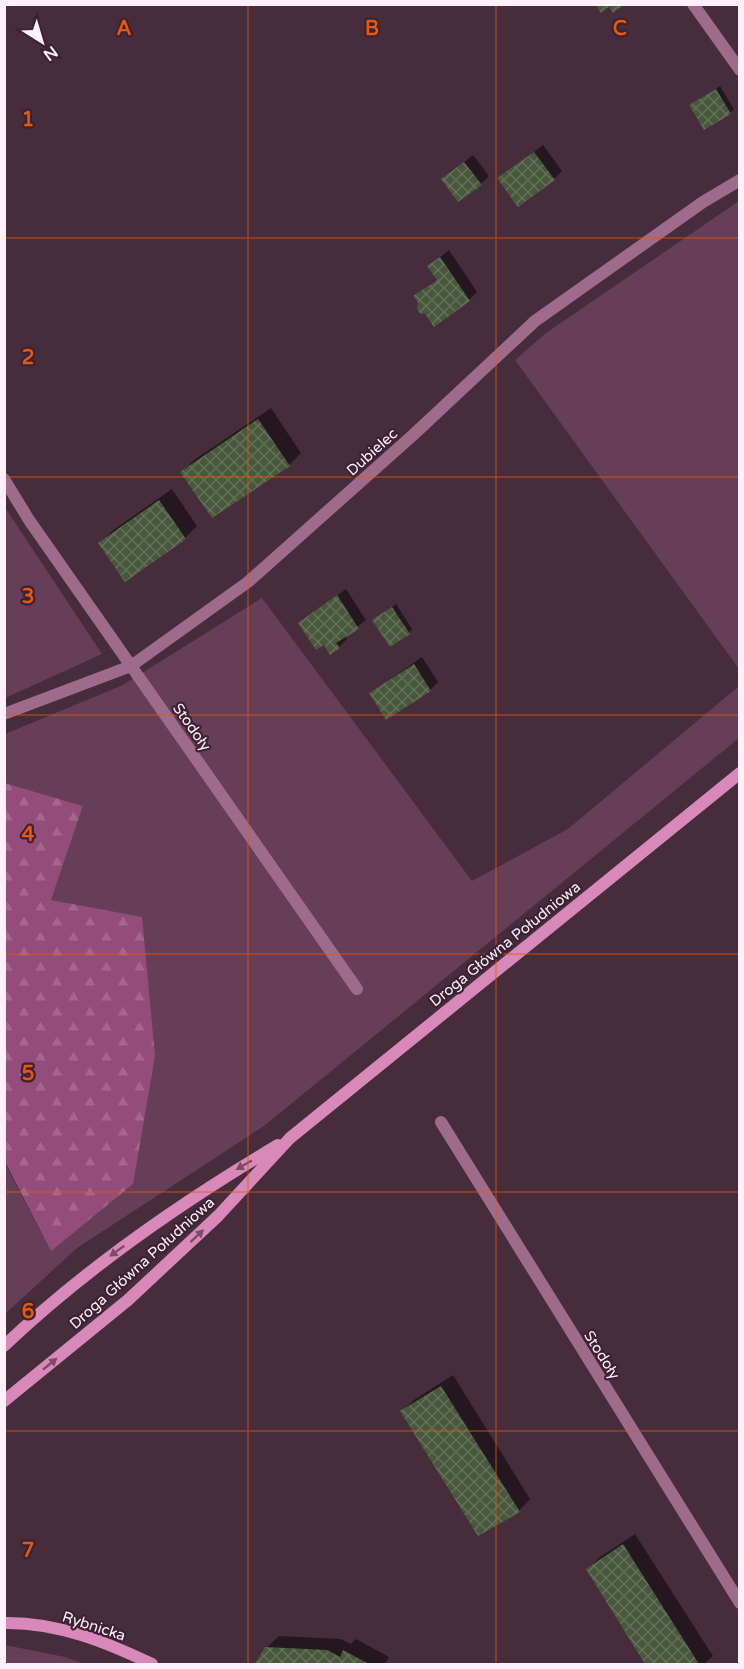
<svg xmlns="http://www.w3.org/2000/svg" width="744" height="1669" font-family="'Varela Round',sans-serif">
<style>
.green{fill:#673e57}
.forest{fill:url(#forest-firs)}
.shadow{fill:#0007}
.building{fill:url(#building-cross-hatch)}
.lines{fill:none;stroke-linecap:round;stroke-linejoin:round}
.street{stroke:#9e6b8a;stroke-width:12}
.secondary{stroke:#d988ba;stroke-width:12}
.oneway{fill:#7b4b68}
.grid{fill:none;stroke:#e8590c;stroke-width:1.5;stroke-opacity:0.55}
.labels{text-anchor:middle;stroke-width:4.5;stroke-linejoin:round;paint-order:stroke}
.street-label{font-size:15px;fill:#fff0f9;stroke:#3c2232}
.grid-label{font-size:20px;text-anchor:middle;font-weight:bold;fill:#e8590c;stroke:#3c2232;stroke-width:4.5;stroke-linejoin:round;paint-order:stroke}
</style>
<defs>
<pattern id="forest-firs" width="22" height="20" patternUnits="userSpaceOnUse" patternTransform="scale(1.5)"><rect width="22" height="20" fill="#944c7a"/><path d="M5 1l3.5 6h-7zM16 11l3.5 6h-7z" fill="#a4668e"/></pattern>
<pattern id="building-cross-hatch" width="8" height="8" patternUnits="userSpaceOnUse" patternTransform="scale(1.5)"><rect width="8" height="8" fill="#49583c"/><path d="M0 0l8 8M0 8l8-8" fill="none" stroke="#647059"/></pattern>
</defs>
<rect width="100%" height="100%" fill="#472c3c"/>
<path class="green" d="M 739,201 L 739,669 L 515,360 L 546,333 Z
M 4,506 L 102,654 L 5,698 L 4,698 Z
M 262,598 L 472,881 L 568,829 L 739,686 L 739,738 L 264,1126 L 77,1248 L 5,1314 L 4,1162 L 51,1251 L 51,900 L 83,806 L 5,783 L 5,734 L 123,685 Z
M 5,1645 L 65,1657 L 84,1664 L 5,1664 Z"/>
<path class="forest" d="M 5,783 L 83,806 L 51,900 L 142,917 L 155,1056 L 133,1184 L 51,1251 L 5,1162 Z"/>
<path class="shadow" d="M 720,86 L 734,109 L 730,113 L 691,105 Z
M 543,145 L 562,171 L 554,179 L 499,179 Z
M 473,155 L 489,176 L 481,184 L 443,179 Z
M 449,250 L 477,292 L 469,300 L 420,302 L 415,296 L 437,279 L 429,266 Z
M 271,408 L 301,453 L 289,465 L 182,472 L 194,460 Z
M 172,489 L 197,526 L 185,538 L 126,580 L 100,543 L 112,531 Z
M 346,589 L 366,620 L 345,636 L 347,639 L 339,647 L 324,643 L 300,623 Z
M 396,604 L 412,629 L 409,633 L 374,620 Z
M 422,657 L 438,682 L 430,690 L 370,693 Z
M 453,1375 L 530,1499 L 519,1511 L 402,1411 L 414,1400 Z
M 635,1534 L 713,1656 L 704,1664 L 646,1664 L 588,1569 L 600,1557 Z
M 279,1636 L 340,1639 L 351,1644 L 356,1639 L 389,1657 L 385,1664 L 257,1664 L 266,1648 Z"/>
<path class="building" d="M 595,4 L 625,4 L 613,13 L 609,7 L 601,13 Z
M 716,89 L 731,114 L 704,130 L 689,105 Z
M 534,152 L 555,180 L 518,207 L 497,178 Z
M 464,162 L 482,185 L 458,202 L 441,179 Z
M 440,257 L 470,301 L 434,327 L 425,314 L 420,313 L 417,308 L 418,302 L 413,296 L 437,280 L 427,266 Z
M 258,419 L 290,466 L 212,518 L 180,472 Z
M 159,500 L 186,539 L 125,582 L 98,543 Z
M 337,595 L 359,629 L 336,643 L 340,648 L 330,655 L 324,645 L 316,650 L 298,623 Z
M 392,607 L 410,634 L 390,647 L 372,620 Z
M 414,664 L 431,691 L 386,720 L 369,693 Z
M 441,1386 L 520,1512 L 478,1536 L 400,1411 Z
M 623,1544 L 699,1664 L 645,1664 L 586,1569 Z
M 265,1647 L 327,1650 L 340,1657 L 343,1650 L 369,1664 L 255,1664 Z"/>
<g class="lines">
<path class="street" d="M 693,4 L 740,70
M 4,479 L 29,520 L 357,989
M 4,714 L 131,666 L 248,582 L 412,436 L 535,321 L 703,202 L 740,180
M 441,1122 L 740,1603"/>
<path class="secondary" d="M 4,1346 C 87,1267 180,1203 278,1145
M 4,1401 L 128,1300 L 218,1216 L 290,1138 L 740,773
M 4,1623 C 57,1622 106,1642 152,1664"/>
</g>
<defs><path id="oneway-solid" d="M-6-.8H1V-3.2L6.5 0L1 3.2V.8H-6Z" transform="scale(1.5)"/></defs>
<g class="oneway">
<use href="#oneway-solid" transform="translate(244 1165) rotate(150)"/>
<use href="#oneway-solid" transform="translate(197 1236) rotate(-43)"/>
<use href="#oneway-solid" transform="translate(117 1251) rotate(144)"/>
<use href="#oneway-solid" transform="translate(50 1364) rotate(-39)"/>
</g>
<path class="grid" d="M 248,4 L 248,1664M 496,4 L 496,1664M 4,238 L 740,238M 4,477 L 740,477M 4,715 L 740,715M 4,954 L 740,954M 4,1192 L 740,1192M 4,1431 L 740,1431"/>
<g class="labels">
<g class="street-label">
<text transform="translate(372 452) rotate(-42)" y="5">Dubielec</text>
<text transform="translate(192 727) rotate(55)" y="5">Stodoły</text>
<text transform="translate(505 944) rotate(-39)" y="5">Droga Główna Południowa</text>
<text transform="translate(142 1263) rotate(-42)" y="5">Droga Główna Południowa</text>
<text transform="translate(602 1355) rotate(58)" y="5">Stodoły</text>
<text transform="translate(94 1626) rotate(18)" y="5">Rybnicka</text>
</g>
</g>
<g class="grid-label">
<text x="124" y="35">A</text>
<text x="372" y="35">B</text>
<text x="620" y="35">C</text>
<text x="28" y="126">1</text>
<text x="28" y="364">2</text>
<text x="28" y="603">3</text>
<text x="28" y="841">4</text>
<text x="28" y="1080">5</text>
<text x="28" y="1318">6</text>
<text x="28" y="1557">7</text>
</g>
<rect width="744" height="1669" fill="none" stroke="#fff0f9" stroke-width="12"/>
<g transform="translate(42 42) rotate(143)" stroke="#3c2232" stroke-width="4.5" paint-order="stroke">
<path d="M0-4.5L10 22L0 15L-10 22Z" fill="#fff0f9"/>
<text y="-9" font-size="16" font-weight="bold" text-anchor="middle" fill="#fff0f9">N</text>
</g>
</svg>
